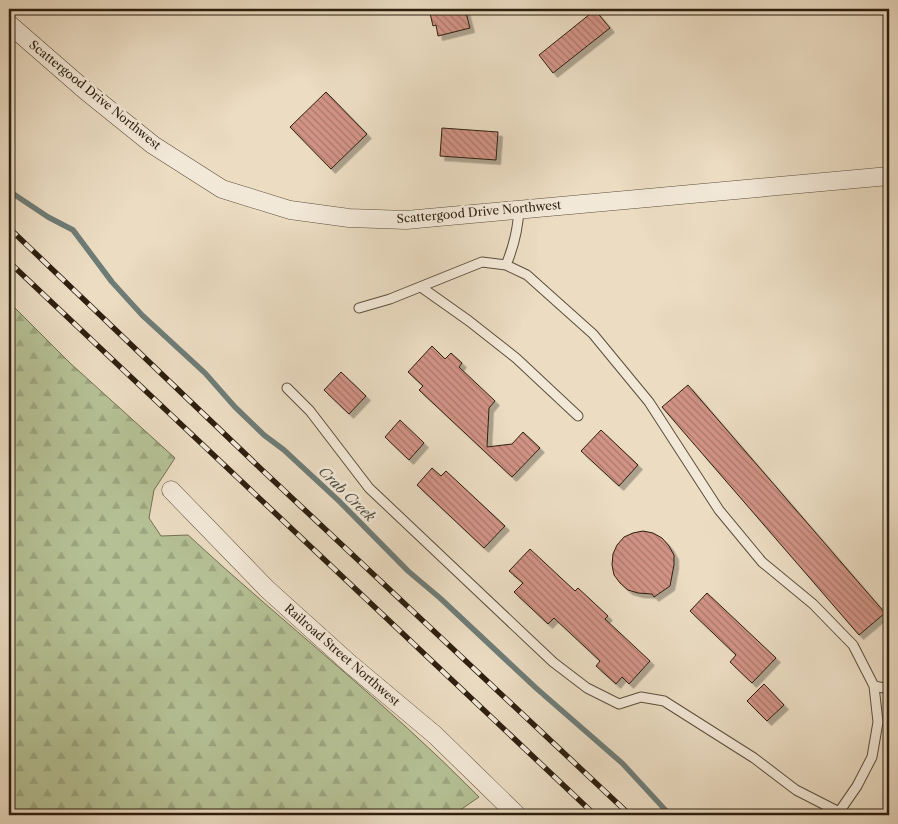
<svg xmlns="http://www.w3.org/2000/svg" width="898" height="824" font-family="'Libre Caslon Text',serif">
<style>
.forest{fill:url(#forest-firs);stroke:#717052}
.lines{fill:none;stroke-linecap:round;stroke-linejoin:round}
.stream{stroke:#6e7c76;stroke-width:5.5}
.building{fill:url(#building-back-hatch);stroke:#2d1f0f;filter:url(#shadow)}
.lane-casing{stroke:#5c4e3c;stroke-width:11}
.street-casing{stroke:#5c4e3c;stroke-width:19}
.lane{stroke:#f2e8d7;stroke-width:9}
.street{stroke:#f2e8d7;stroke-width:18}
.rail-casing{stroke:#2d1f0f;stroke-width:5.5}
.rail{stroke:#f2e8d7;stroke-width:4;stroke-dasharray:11;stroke-linecap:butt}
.labels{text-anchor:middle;stroke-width:5;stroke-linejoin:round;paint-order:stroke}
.street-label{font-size:12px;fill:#2d1f0f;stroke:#f2e8d7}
.water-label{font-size:14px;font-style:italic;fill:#4e4e42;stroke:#f2e8d7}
</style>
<defs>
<pattern id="forest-firs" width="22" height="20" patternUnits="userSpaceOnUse" patternTransform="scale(1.25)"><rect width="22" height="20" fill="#b5c195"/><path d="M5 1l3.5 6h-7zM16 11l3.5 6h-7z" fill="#9ca57f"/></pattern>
<pattern id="building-back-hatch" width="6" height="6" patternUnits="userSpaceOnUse" patternTransform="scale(1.25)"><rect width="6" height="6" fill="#d19385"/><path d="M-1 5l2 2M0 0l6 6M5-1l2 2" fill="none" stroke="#aa776b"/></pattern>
<filter id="shadow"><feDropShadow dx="4.5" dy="4.5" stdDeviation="0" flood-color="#0004"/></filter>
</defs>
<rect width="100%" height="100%" fill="#ebdcc2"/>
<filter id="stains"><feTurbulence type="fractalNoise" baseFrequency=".004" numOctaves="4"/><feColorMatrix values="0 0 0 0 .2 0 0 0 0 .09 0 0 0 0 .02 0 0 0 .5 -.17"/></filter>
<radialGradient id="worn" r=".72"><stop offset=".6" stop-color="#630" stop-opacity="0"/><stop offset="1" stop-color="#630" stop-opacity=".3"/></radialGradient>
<path class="forest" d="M 9,302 L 70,363 L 175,458 L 154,490 L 149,518 L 161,536 L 188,535 C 283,623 387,703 479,797 L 453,815 L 9,815 Z"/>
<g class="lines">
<path class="stream" d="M 9,191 L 48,217 L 73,230 L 112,282 L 142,315 L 205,373 L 235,407 L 264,435 L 284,450 L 339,501 L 408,571 L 440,598 L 536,688 L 622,763 L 670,815"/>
</g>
<path class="building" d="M 429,9 L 465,9 L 470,28 L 438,36 L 436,25 L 433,26 Z
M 595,10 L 610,28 L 553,73 L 539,55 Z
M 326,92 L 367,134 L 331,169 L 290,127 Z
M 442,128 L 498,132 L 496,160 L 440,156 Z
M 432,346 L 445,359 L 451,353 L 462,363 L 459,367 L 495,401 L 489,408 L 487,447 L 512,444 L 523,432 L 540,448 L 512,477 L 419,390 L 423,386 L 408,372 Z
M 341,372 L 366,396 L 349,414 L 324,390 Z
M 688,385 L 885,613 L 859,635 L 662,407 Z
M 400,420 L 424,443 L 409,460 L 385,437 Z
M 601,430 L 638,465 L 619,486 L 581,451 Z
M 432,468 L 441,476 L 446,471 L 505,526 L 484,548 L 417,485 Z
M 643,531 L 653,533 L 662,538 L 669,546 L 674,555 L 674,565 L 670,586 L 654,597 L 652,594 L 638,593 L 628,590 L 620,583 L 614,575 L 612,565 L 613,554 L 617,545 L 624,537 L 633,533 Z
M 530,549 L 575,591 L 578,588 L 608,616 L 605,619 L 650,661 L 629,684 L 622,677 L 616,684 L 596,666 L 600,661 L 554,618 L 548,624 L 514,592 L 523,583 L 509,571 Z
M 707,593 L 776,658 L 752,683 L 730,662 L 736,655 L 690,611 Z
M 764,684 L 784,705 L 767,721 L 747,701 Z"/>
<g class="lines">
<defs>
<path id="lane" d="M 506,265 L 527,275 L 593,334 L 649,402 L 719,510 L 762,562 L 813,604 L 853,645 L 874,686 L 878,722 L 872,757 L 857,786 L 839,812
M 421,287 L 469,321 L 516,358 L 578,416
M 359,308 L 390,299 L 482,262 L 506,265 C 514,246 518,229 519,209
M 287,388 L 310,411 L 369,488 L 553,662 L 587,688 L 619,704 L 641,697 L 664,701 L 754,758 L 796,790 L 845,815
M 874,686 L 889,689"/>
<path id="street" d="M 9,24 L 86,91 L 153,145 L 222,189 L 290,210 L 349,218 L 406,220 L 889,176
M 171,490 L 267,589 L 349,663 L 435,735 L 517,815"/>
</defs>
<use href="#lane" class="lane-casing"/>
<use href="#street" class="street-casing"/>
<use href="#lane" class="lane"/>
<use href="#street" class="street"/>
<defs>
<path id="rail" d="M 9,228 L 260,468 L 630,815
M 9,262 L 595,815"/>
</defs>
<use href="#rail" class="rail-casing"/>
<use href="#rail" class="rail"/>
</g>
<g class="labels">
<g class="street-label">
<text transform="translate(95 95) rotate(39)" y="4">Scattergood Drive Northwest</text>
<text transform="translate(479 212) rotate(-5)" y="4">Scattergood Drive Northwest</text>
<text transform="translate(342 655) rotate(41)" y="4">Railroad Street Northwest</text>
</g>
<g class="water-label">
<text transform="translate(347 494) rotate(44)" y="5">Crab Creek</text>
</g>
</g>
<rect width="898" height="824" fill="none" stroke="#ebdcc2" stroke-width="30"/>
<rect x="10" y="10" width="878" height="804" fill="none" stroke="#2d1f0f" stroke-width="2.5"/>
<rect x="15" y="15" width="868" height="794" fill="none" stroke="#2d1f0f"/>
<rect width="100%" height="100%" filter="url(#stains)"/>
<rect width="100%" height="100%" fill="url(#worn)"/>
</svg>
